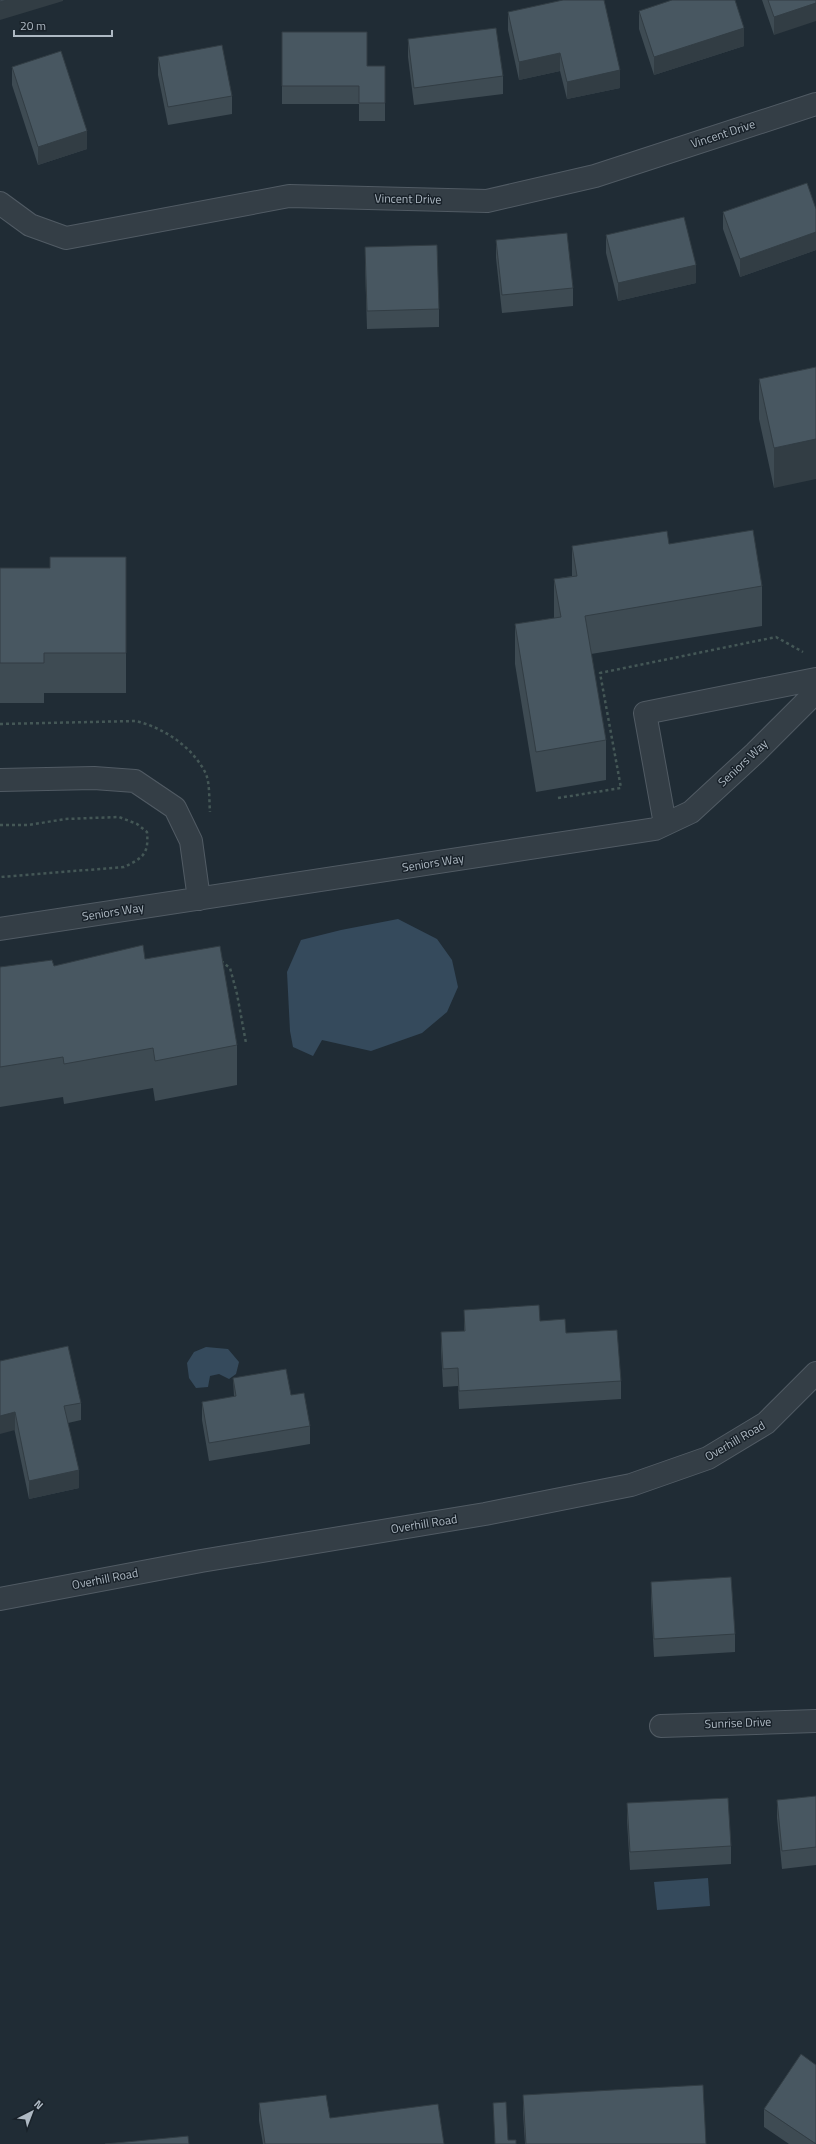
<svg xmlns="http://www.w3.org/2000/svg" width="816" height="2144" font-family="'Titillium Web',sans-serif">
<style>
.water{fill:#354a5c}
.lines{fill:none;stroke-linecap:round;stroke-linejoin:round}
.minor-casing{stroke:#515b64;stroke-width:24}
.path{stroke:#445756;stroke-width:2.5;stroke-dasharray:3 3;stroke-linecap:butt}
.minor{stroke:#343e46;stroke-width:22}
.wall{fill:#3e4b53}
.shaded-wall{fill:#323d44}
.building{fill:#485761;stroke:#323d44}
.labels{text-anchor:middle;stroke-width:3;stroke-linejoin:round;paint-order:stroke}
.street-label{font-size:12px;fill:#aeb9c3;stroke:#19222a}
</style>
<rect width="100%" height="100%" fill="#202c35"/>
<path class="water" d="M 398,919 L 437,939 L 452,960 L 458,987 L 447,1012 L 422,1033 L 371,1051 L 322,1040 L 313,1056 L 293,1047 L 290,1031 L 287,972 L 301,940 L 341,930 Z
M 206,1347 L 228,1349 L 239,1362 L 236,1374 L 229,1379 L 219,1374 L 210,1376 L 208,1387 L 196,1388 L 189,1378 L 187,1363 L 194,1352 Z
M 708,1878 L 710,1906 L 657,1910 L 654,1882 Z"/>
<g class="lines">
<defs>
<path id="minor" d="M 0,203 L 30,225 L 66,238 L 289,196 L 487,201 L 595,176 L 816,104
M 0,780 L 94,778 L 135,781 L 175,808 L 191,841 L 199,899
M 665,824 L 645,713 L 816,679
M 0,929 L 655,829 L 691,812 L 755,753 L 816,692
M 0,1599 L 201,1561 L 485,1514 L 631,1485 L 708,1458 L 766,1423 L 816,1373
M 661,1726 L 816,1721"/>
</defs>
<use href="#minor" class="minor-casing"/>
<path class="path" d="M 0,724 L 136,721 C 164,728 193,747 206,774 C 210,784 209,801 210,812
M 558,798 L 621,788 L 600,673 L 776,637 L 803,652
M 0,825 L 29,825 L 65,819 L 119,817 L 137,824 L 147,832 C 149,854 143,858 124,867 L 0,877
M 221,961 L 230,968 L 237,994 L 246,1043"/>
<use href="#minor" class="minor"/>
</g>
<path class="wall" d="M 762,0 L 816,0 L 774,35 Z
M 639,11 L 744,46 L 654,75 L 639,29 Z
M 508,12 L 620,88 L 567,99 L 560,71 L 519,80 L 508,30 Z
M 282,32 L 367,66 L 385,66 L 385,121 L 359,121 L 359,104 L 282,104 Z
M 408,39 L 503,76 L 503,94 L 414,105 L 408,57 Z
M 158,57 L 232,96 L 232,114 L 168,125 L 158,75 Z
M 12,67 L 87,149 L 38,165 L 12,85 Z
M 816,209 L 816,250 L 740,277 L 723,229 L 723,212 Z
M 606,235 L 696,283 L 618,301 L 606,253 Z
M 496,240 L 573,288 L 573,306 L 502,313 L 496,258 Z
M 365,247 L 439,309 L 439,327 L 367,329 L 365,265 Z
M 816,367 L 774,488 L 759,419 L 759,379 Z
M 669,544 L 762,586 L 762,626 L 591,654 L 606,740 L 606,780 L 536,792 L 515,664 L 515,624 L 554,618 L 554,579 L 572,576 L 572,546 Z
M 0,568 L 126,653 L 126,693 L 44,693 L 44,703 L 0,703 Z
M 145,959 L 237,1045 L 237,1085 L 155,1101 L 153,1088 L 64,1104 L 63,1097 L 0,1107 L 0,967 L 54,966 Z
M 464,1310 L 540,1321 L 566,1333 L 621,1381 L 621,1399 L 459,1409 L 458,1386 L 443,1387 L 441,1350 L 441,1332 L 464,1331 Z
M 0,1361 L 81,1403 L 81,1420 L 68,1423 L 79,1488 L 29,1499 Z
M 233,1378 L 291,1395 L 310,1426 L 310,1444 L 209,1461 L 202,1420 L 202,1402 L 234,1397 Z
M 651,1582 L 735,1634 L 735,1652 L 654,1657 L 651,1600 Z
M 816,1796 L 816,1865 L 782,1869 L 777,1818 L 777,1800 Z
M 627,1803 L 731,1846 L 731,1864 L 630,1870 L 627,1821 Z
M 523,2095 L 706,2144 L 525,2144 L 523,2113 Z
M 259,2103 L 330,2118 L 444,2144 L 263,2144 L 259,2121 Z
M 764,2109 L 816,2144 L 789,2144 L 764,2127 Z"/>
<path class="shaded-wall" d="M 7,0 L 63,0 L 63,1 L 0,20 L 0,2 Z
M 816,3 L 816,21 L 774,35 L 774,17 Z
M 744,28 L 744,46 L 654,75 L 654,57 Z
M 560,53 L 560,71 L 519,80 L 519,62 Z
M 620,70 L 620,88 L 567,99 L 567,82 Z
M 87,131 L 87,149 L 38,165 L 38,147 Z
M 816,232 L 816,250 L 740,277 L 740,259 Z
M 696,265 L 696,283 L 618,301 L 618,283 Z
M 816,439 L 816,479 L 774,488 L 774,448 Z
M 15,1412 L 15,1430 L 0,1434 L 0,1416 Z
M 79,1470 L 79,1488 L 29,1499 L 29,1481 Z"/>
<path class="building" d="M 0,0 L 7,0 L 0,2 Z
M 563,0 L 604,0 L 620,70 L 567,82 L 560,53 L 519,62 L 508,12 Z
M 672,0 L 735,0 L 744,28 L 654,57 L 639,11 Z
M 768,0 L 816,0 L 816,3 L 774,17 Z
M 496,28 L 503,76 L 414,88 L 408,39 Z
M 282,32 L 367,32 L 367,66 L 385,66 L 385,103 L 359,103 L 359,86 L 282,86 Z
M 222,45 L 232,96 L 168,107 L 158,57 Z
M 61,51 L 87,131 L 38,147 L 12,67 Z
M 807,183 L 816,209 L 816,232 L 740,259 L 723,212 Z
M 684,217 L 696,265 L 618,283 L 606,235 Z
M 567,233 L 573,288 L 502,295 L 496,240 Z
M 437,245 L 439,309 L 367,311 L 365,247 Z
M 816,367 L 816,439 L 774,448 L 759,379 Z
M 753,530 L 762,586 L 585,616 L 606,740 L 536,752 L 515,624 L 561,617 L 554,579 L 577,576 L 572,546 L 667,531 L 669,544 Z
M 50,557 L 126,557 L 126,653 L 44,653 L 44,663 L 0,663 L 0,568 L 50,568 Z
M 143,945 L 145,959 L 220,946 L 237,1045 L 155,1061 L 153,1048 L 64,1064 L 63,1057 L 0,1067 L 0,967 L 52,960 L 54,966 Z
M 539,1305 L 540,1321 L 565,1319 L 566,1333 L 617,1330 L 621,1381 L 459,1391 L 458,1368 L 443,1369 L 441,1332 L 465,1331 L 464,1310 Z
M 68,1346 L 81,1403 L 64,1406 L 79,1470 L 29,1481 L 15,1412 L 0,1416 L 0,1361 Z
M 286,1369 L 291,1395 L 304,1393 L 310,1426 L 209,1443 L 202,1402 L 236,1396 L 233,1378 Z
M 731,1577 L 735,1634 L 654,1639 L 651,1582 Z
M 816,1796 L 816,1847 L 782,1851 L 777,1800 Z
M 728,1798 L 731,1846 L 630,1852 L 627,1803 Z
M 801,2054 L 816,2065 L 816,2144 L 764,2109 Z
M 703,2085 L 706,2144 L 526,2144 L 523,2095 Z
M 326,2095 L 330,2118 L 438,2104 L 444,2144 L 265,2144 L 259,2103 Z
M 506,2102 L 508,2140 L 516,2140 L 516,2144 L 495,2144 L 493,2103 Z
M 188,2136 L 189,2144 L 105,2144 Z"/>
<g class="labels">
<g class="street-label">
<text transform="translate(723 134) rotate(-18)" y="4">Vincent Drive</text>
<text transform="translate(408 199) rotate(1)" y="4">Vincent Drive</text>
<text transform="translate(743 763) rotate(-43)" y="4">Seniors Way</text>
<text transform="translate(433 863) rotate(-9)" y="4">Seniors Way</text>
<text transform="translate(113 912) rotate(-9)" y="4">Seniors Way</text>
<text transform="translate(735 1441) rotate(-30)" y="4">Overhill Road</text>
<text transform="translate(424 1524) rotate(-9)" y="4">Overhill Road</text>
<text transform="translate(105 1579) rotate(-11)" y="4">Overhill Road</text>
<text transform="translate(738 1723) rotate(-2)" y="4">Sunrise Drive</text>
</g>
</g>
<g transform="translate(32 2112) rotate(42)" stroke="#19222a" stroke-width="3" paint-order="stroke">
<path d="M0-3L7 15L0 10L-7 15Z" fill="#aeb9c3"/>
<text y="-6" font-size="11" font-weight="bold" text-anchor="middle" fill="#aeb9c3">N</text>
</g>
<path d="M14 30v6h98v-6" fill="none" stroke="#aeb9c3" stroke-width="2"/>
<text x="20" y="30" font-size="12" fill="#aeb9c3" stroke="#19222a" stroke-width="3" paint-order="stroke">20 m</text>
</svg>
